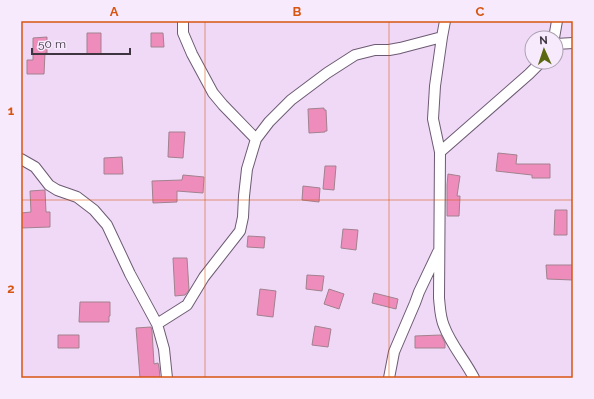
<svg xmlns="http://www.w3.org/2000/svg" width="594" height="399" font-family="Raleway,sans-serif">
<style>
.building{fill:#ee8dbb;stroke:#a2818f}
.lines{fill:none;stroke-linecap:round;stroke-linejoin:round}
.minor-casing{stroke:#6d5a73;stroke-width:12}
.minor{stroke:#fff;stroke-width:10}
.grid{fill:none;stroke:#d75511;stroke-width:1;stroke-opacity:0.55}
.neatline{fill:none;stroke:#d75511;stroke-width:1.5}
.grid-label{font-size:13px;text-anchor:middle;font-weight:bold;fill:#d75511}
</style>
<rect width="100%" height="100%" fill="#efd9f6"/>
<path class="building" d="M 87,33 L 101,33 L 101,54 L 87,54 Z
M 151,33 L 163,33 L 164,47 L 151,47 Z
M 47,37 L 47,53 L 45,53 L 44,74 L 27,74 L 27,60 L 33,60 L 33,38 Z
M 324,108 L 324,110 L 326,110 L 327,131 L 325,131 L 325,132 L 309,133 L 308,109 Z
M 169,132 L 185,132 L 183,158 L 168,157 Z
M 498,153 L 517,155 L 516,164 L 550,164 L 550,178 L 532,178 L 532,175 L 496,171 Z
M 122,157 L 123,174 L 104,174 L 104,158 Z
M 325,166 L 336,166 L 334,190 L 323,189 Z
M 448,174 L 460,176 L 457,196 L 460,196 L 459,216 L 447,216 L 447,185 Z
M 183,175 L 204,177 L 203,193 L 177,191 L 177,202 L 153,203 L 152,181 L 182,180 Z
M 303,186 L 320,188 L 319,202 L 302,200 Z
M 45,190 L 46,212 L 50,212 L 50,227 L 21,228 L 21,213 L 31,212 L 30,191 Z
M 555,210 L 567,210 L 567,235 L 554,235 Z
M 343,229 L 358,230 L 356,250 L 341,248 Z
M 248,236 L 265,237 L 264,248 L 247,247 Z
M 173,258 L 187,258 L 189,290 L 185,295 L 175,296 Z
M 546,265 L 573,265 L 573,280 L 547,279 Z
M 307,275 L 324,276 L 322,291 L 306,289 Z
M 260,289 L 276,291 L 273,317 L 257,315 Z
M 329,289 L 344,294 L 339,309 L 324,304 Z
M 374,293 L 398,299 L 396,309 L 372,303 Z
M 80,302 L 110,302 L 110,316 L 109,316 L 109,322 L 79,322 Z
M 315,326 L 331,329 L 328,347 L 312,345 Z
M 151,327 L 152,331 L 154,364 L 158,363 L 159,367 L 160,378 L 140,378 L 136,328 Z
M 58,335 L 79,335 L 79,348 L 58,348 Z
M 441,335 L 445,343 L 445,348 L 415,348 L 415,336 Z"/>
<g class="lines">
<defs>
<path id="minor" d="M 183,21 L 183,33 L 192,54 L 213,93 L 223,105 L 256,139
M 445,21 L 442,37 L 435,86 L 433,119 L 440,152 L 439,298 C 440,307 440,317 444,326 C 451,345 465,360 474,378
M 554,38 L 557,21
M 556,44 L 573,43
M 440,152 L 529,74 L 541,62
M 21,159 L 35,167 L 49,185 L 57,190 L 77,197 L 94,210 L 107,225 L 130,274 L 157,324 L 164,349 L 167,378
M 157,324 L 187,305 L 204,277 L 240,231 L 243,217 L 244,196 L 247,169 L 256,139 L 269,122 L 291,100 L 327,73 L 355,55 L 375,50 L 389,50 L 400,48 L 442,37
M 389,378 L 394,352 L 415,303 L 419,292 L 438,252"/>
</defs>
<use href="#minor" class="minor-casing"/>
<use href="#minor" class="minor"/>
</g>
<path class="grid" d="M 205,21 L 205,378M 389,21 L 389,378M 21,200 L 573,200"/>
<rect width="594" height="399" fill="none" stroke="#f7eafc" stroke-width="44"/>
<g transform="translate(544 50) rotate(357)"><circle r="19" fill="#f7eafc" stroke="#ada2b1"/>
<path d="M0-3L7 15L0 10L-7 15Z" fill="#596811"/>
<text y="-6" font-size="11" font-weight="bold" text-anchor="middle" fill="#3e3540">N</text>
</g>
<path d="M32 48v6h98v-6" fill="none" stroke="#3e3540" stroke-width="2"/>
<text x="38" y="48" font-size="12" fill="#3e3540" stroke="#f7eafc" stroke-width="3" paint-order="stroke">50 m</text>
<rect x="22" y="22" width="550" height="355" class="neatline"/>
<g class="grid-label">
<text x="114" y="16">A</text>
<text x="297" y="16">B</text>
<text x="480" y="16">C</text>
<text x="11" y="115">1</text>
<text x="11" y="293">2</text>
</g>
</svg>
